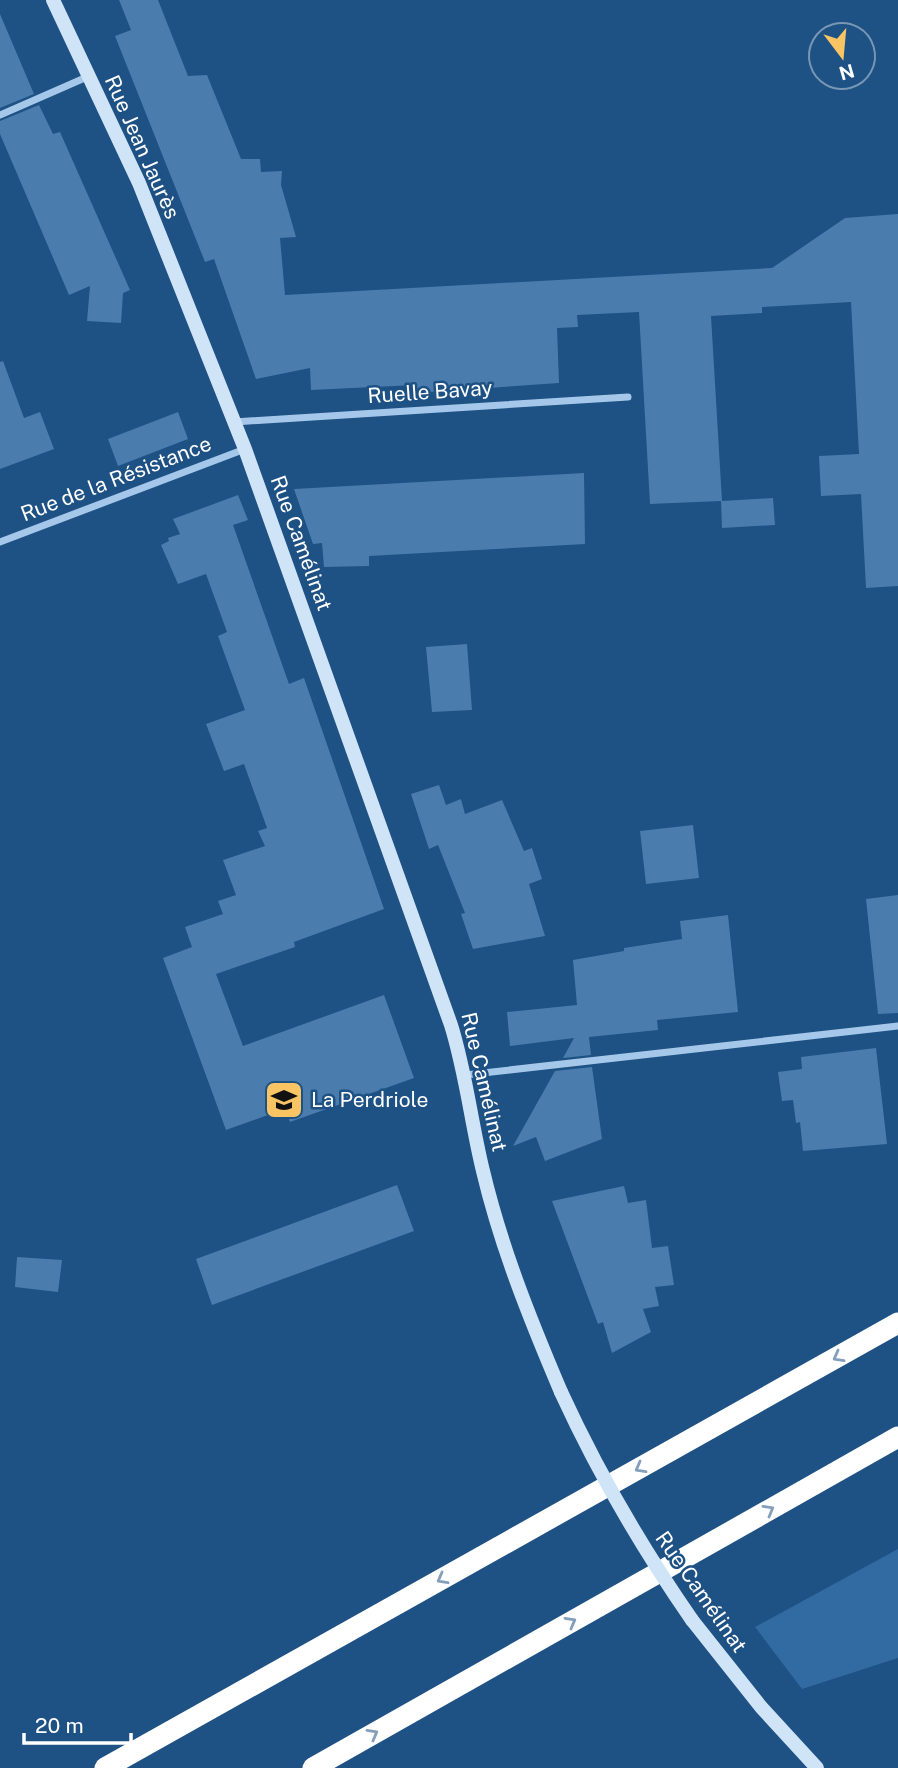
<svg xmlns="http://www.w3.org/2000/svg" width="898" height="1768" font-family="'Public Sans',sans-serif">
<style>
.green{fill:#326ba1}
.building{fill:#4a7dae}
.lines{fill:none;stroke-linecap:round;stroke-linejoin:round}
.street{stroke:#a5c8ea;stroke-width:7}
.secondary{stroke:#d0e4f7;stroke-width:14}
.highway{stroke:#fff;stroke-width:21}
.secondary-bridge{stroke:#d0e4f7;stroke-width:14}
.oneway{stroke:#839fbb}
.labels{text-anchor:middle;stroke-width:5;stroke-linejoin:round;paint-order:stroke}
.street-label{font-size:21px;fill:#fff;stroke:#1e5184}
.poi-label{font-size:21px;fill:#fff;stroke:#1e5184;text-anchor:start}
</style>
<rect width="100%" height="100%" fill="#1e5184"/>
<path class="green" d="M 898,1549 L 898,1658 L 802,1689 L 755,1627 Z"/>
<path class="building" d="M 119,0 L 158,0 L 188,76 L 207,75 L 241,159 L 260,159 L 261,172 L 282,171 L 281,185 L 296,237 L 280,238 L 285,295 L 772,268 L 845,218 L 898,214 L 898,586 L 866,588 L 861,494 L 821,496 L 819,456 L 859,454 L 851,302 L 762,307 L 762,313 L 711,316 L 722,501 L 773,498 L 775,525 L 722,528 L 721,501 L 650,504 L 639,312 L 577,315 L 578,327 L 557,328 L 559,383 L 415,393 L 415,385 L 311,390 L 310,368 L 256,379 L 214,259 L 205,262 L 115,36 L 131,30 Z
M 0,14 L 34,94 L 0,108 Z
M 39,105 L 53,134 L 60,132 L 130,290 L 123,293 L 121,323 L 87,321 L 90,286 L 69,295 L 0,134 L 0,121 Z
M 3,361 L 24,418 L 40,412 L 54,449 L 0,469 L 0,362 Z
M 178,412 L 188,439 L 118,466 L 108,439 Z
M 584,473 L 585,544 L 369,556 L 369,566 L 324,567 L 322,543 L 313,544 L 294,489 Z
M 238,495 L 248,520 L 233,525 L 289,684 L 304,678 L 384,909 L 294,942 L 295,947 L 216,974 L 243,1046 L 384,995 L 414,1078 L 290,1122 L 285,1109 L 226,1130 L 163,958 L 192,947 L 185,927 L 223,914 L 218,901 L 236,895 L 223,860 L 265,846 L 258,831 L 267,828 L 244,764 L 224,771 L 206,724 L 245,710 L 218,636 L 227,632 L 206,574 L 178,584 L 161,545 L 169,541 L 168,538 L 180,534 L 173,519 Z
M 467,644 L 472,710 L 432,712 L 426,647 Z
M 439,785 L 446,805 L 461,799 L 465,814 L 502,800 L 524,851 L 532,848 L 542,879 L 529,884 L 545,936 L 473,949 L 461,914 L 465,913 L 438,845 L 429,849 L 411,794 Z
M 693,825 L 699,878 L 646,884 L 640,831 Z
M 898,895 L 898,1013 L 878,1014 L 866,899 Z
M 728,915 L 738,1012 L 657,1020 L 658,1030 L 589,1037 L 591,1055 L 563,1058 L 574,1038 L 510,1046 L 507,1012 L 577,1005 L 573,960 L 624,951 L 624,948 L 682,939 L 680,921 Z
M 876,1048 L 887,1144 L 803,1151 L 800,1122 L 796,1123 L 793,1100 L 782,1101 L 778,1072 L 802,1069 L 801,1057 Z
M 592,1067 L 602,1139 L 545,1161 L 536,1137 L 513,1146 L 555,1071 Z
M 397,1185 L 414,1231 L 212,1305 L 196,1259 Z
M 624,1186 L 628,1203 L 646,1200 L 652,1248 L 668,1246 L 674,1285 L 655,1287 L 659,1306 L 643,1309 L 651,1332 L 612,1353 L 603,1322 L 598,1324 L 552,1201 Z
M 17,1257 L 62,1260 L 58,1292 L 15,1287 Z"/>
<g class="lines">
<path class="street" d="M 0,115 L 87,77
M 234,422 L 628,397
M 0,542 L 245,449
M 465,1075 L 898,1026"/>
<path class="secondary" d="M 53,0 L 139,183 L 245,449 L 451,1025 C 466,1073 471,1122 483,1171 C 501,1247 530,1319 561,1392
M 692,1620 L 761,1707 L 817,1768"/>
<path class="highway" d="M 105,1768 L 898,1323
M 313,1768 L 898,1437"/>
<path class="secondary-bridge" d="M 561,1392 C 599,1475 640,1545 692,1620"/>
</g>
<defs><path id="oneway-chevron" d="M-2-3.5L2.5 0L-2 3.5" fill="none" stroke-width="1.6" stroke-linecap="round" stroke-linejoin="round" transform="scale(1.75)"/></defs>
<g class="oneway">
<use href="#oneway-chevron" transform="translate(838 1357) rotate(151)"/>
<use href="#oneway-chevron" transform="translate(640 1468) rotate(151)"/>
<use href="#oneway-chevron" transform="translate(769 1510) rotate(-30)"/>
<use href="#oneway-chevron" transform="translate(442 1579) rotate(151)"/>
<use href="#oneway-chevron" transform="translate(571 1622) rotate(-29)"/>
<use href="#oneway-chevron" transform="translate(373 1734) rotate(-29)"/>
</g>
<defs>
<symbol id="school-square" viewBox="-11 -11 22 22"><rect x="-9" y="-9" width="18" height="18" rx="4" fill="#f9c564" stroke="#1e5184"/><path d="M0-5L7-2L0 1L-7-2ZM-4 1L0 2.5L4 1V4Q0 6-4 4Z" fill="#111"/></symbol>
</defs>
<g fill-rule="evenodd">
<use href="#school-square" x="262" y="1078" width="44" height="44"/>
</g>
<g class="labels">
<g class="street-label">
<text transform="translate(142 147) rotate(66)" y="7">Rue Jean Jaurès</text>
<text transform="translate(430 392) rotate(-4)" y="7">Ruelle Bavay</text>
<text transform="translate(116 479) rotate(-21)" y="7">Rue de la Résistance</text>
<text transform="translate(301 543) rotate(70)" y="7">Rue Camélinat</text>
<text transform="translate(484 1082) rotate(77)" y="7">Rue Camélinat</text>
<text transform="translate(701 1592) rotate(55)" y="7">Rue Camélinat</text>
</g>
<g class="poi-label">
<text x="311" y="1107">La Perdriole</text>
</g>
</g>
<g transform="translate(842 56) rotate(164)"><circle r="33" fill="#1e5184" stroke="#7897b5" stroke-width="2"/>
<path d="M0-5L12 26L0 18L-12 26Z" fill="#f9c564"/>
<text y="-10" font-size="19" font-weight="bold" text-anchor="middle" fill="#ffffff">N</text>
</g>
<path d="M24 1733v10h107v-10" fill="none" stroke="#ffffff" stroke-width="3.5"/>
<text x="35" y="1733" font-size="21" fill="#ffffff" stroke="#1e5184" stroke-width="5" paint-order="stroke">20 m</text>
</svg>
